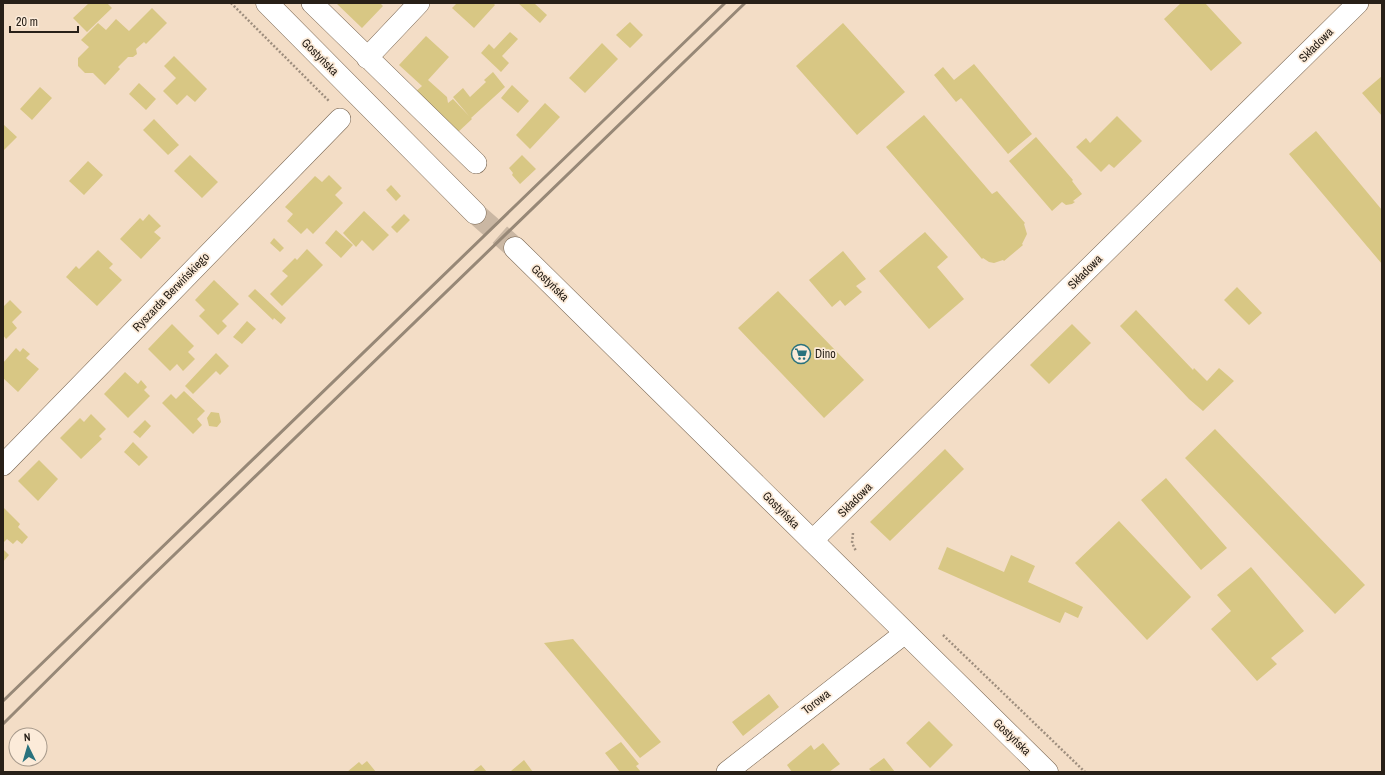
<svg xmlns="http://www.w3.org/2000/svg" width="1385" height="775" font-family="'Archivo Narrow',sans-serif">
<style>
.building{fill:#d8c784}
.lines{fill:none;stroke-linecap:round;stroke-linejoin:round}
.secondary-tunnel{stroke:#cab7a3;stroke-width:22;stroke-dasharray:22 11;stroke-linecap:butt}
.street-casing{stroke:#786551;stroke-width:22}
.secondary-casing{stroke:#786551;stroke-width:23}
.path{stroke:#9e8e7e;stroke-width:2.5;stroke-dasharray:2 2;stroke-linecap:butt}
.street{stroke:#fff;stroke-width:21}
.secondary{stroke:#fff;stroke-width:22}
.rail{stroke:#978877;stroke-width:3}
.labels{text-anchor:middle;stroke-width:3.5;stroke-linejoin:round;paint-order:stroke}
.street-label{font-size:12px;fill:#282018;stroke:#fcebd9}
.poi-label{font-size:12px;fill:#282018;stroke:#fcebd9;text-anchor:start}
</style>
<rect width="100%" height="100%" fill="#f3ddc6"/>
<path class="building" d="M 89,3 L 107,3 L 112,8 L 87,32 L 73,18 Z
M 336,3 L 380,3 L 383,6 L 362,28 Z
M 457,3 L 493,3 L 495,5 L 474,28 L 452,8 Z
M 518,3 L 534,3 L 547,15 L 540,23 Z
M 1181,3 L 1205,3 L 1242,43 L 1211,71 L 1164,19 Z
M 152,8 L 167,23 L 146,44 L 144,42 L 136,49 L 137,54 L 133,57 L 128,57 L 118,67 L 120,69 L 105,85 L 93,73 L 85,73 L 78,66 L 78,58 L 89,47 L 81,40 L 98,23 L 106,30 L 116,19 L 129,31 Z
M 630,22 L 643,35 L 630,48 L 616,35 Z
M 843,23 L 905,92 L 857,135 L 796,66 Z
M 510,32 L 518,39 L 502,56 L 509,63 L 501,72 L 481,53 L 489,44 L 494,49 Z
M 426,36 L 449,57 L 428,80 L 447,97 L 448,103 L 453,99 L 469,116 L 453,97 L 463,88 L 470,97 L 486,82 L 484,80 L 493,72 L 505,87 L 471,118 L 472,119 L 456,134 L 414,93 L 422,86 L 399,65 Z
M 602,43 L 618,59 L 585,93 L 569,78 Z
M 174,56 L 207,89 L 195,102 L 187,95 L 177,105 L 163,91 L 176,78 L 164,66 Z
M 974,64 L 1032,134 L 1008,154 L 961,98 L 956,102 L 934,75 L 943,67 L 954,80 Z
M 1382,76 L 1382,116 L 1362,93 Z
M 139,83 L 156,99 L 146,110 L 129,94 Z
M 512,85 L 529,101 L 518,113 L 501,98 Z
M 40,87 L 52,98 L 32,120 L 20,109 Z
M 545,103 L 560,117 L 530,149 L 516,135 Z
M 924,115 L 992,194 L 997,191 L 1025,223 L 1024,224 L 1027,234 L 1022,244 L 1023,245 L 1004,261 L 1003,260 L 994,263 L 989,262 L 983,258 L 982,259 L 886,147 Z
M 1117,116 L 1142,141 L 1114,168 L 1109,164 L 1101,172 L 1076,147 L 1086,138 L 1090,143 Z
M 154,119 L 179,145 L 168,155 L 143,130 Z
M 3,124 L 17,137 L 3,151 Z
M 1316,131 L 1382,210 L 1382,264 L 1289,154 Z
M 1036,137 L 1073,180 L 1072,181 L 1082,194 L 1073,201 L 1075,202 L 1072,204 L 1066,205 L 1062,202 L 1052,211 L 1009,161 Z
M 190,155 L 218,182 L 202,198 L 174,171 Z
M 522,155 L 536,169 L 520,184 L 512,175 L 513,173 L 509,168 Z
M 88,161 L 103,175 L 84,195 L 69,181 Z
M 329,175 L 342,188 L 335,195 L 343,203 L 313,234 L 307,228 L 301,234 L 287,221 L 293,214 L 285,207 L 315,176 L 322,182 Z
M 391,185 L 401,196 L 396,201 L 386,190 Z
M 364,211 L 389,235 L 373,251 L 362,240 L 356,247 L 343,233 Z
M 149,214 L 161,226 L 154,232 L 161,238 L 141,259 L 120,239 L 140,218 L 143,221 Z
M 404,214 L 410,220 L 397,233 L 391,227 Z
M 336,230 L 353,245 L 341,258 L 325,243 Z
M 925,232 L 948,257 L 937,267 L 964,299 L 929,329 L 879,271 Z
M 274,238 L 284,248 L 280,252 L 270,243 Z
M 307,249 L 323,265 L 282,306 L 270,294 L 288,276 L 282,271 L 295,258 L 297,260 Z
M 98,250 L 113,264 L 109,268 L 122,280 L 97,306 L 66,277 L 76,266 L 79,269 Z
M 843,251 L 866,279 L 856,286 L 862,292 L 845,306 L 840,300 L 832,307 L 809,280 Z
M 214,280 L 239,304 L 222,321 L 227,326 L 218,335 L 199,316 L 205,310 L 195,300 Z
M 1237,287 L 1262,313 L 1249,325 L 1224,300 Z
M 255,289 L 286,318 L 281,324 L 274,318 L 273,320 L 248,296 Z
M 778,291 L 864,380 L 824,418 L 738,328 Z
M 10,300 L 22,312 L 12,322 L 17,328 L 6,339 L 3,335 L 3,307 Z
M 1136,310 L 1193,370 L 1194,368 L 1207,381 L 1219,368 L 1234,381 L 1203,411 L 1189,399 L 1120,326 Z
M 247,321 L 256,329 L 242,344 L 233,337 Z
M 172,324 L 194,346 L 188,352 L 195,359 L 183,371 L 177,364 L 170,371 L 148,349 Z
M 1072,324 L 1091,343 L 1049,384 L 1030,365 Z
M 16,348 L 20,352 L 23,348 L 30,354 L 26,358 L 39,369 L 18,392 L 3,378 L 3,363 Z
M 216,353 L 229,366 L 220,375 L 216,371 L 193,394 L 185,386 Z
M 125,372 L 138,384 L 141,380 L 147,387 L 144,390 L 150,396 L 128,418 L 104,394 Z
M 184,391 L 205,411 L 197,419 L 202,425 L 193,434 L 162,403 L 171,394 L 176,399 Z
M 211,412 L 219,413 L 221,422 L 217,427 L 209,426 L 207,418 Z
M 91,414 L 106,429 L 99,436 L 102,439 L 81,459 L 60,438 L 80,418 L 84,422 Z
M 145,420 L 151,426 L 140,438 L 133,432 Z
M 1215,429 L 1365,585 L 1335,614 L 1185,458 Z
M 133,442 L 148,457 L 139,466 L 124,452 Z
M 945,449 L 964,469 L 890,541 L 870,522 Z
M 39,460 L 58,479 L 38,501 L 18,481 Z
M 1166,478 L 1227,548 L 1201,570 L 1141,500 Z
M 3,507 L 20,524 L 18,527 L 28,537 L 22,544 L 17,540 L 13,544 L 7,539 L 3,543 Z
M 1119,521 L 1191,597 L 1147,640 L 1075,563 Z
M 947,547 L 1004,572 L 1011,555 L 1035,566 L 1028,582 L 1083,607 L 1078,618 L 1065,612 L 1060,623 L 938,569 Z
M 3,549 L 9,555 L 3,562 Z
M 1251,567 L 1304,631 L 1271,658 L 1277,664 L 1257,681 L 1211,629 L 1231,611 L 1217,595 Z
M 573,639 L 661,742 L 640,758 L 544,643 Z
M 769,694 L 779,707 L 743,736 L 732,722 Z
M 929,721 L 953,745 L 930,768 L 906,743 Z
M 621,742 L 639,764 L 636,766 L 641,772 L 620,772 L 605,753 Z
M 823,743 L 840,764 L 829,772 L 792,772 L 787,765 L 811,745 L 814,750 Z
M 884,758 L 895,772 L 872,772 L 869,769 Z
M 524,760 L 533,772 L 512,772 L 511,771 Z
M 367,761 L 376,772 L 347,772 L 359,762 L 362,765 Z
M 481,765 L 487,772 L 472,772 Z"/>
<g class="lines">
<path class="secondary-tunnel" d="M 475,213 L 515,248"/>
<defs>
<path id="street" d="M 312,3 L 476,163
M 367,58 L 419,3
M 3,465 L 340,119
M 812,541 L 1358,3
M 727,772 L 905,633"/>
<path id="secondary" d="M 267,3 L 475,213
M 515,248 L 1047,772"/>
</defs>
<use href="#street" class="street-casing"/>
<use href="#secondary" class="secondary-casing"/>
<path class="path" d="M 231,3 L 329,101
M 853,533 L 852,543 L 856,551
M 943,635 L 1085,772"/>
<use href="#street" class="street"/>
<use href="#secondary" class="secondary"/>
<path class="rail" d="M 3,701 L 725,3
M 3,724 L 145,583 L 745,3"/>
</g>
<defs>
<symbol id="supermarket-ring" viewBox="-11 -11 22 22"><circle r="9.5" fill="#fcebd9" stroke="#2a727d" stroke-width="1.5"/><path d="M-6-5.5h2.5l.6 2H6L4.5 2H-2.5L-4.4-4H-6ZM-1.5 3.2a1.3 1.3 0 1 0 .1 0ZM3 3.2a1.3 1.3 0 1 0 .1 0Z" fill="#2a727d"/></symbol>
</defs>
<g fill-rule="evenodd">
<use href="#supermarket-ring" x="790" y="343" width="22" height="22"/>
</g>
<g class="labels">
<g class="street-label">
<text transform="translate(1316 45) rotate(-45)" y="4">Składowa</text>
<text transform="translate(320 57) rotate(45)" y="4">Gostyńska</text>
<text transform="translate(1085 272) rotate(-45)" y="4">Składowa</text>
<text transform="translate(550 283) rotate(44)" y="4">Gostyńska</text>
<text transform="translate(171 292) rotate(-46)" y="4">Ryszarda Berwińskiego</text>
<text transform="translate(855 500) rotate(-45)" y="4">Składowa</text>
<text transform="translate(781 510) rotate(45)" y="4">Gostyńska</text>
<text transform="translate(816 702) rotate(-38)" y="4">Torowa</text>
<text transform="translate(1012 737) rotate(44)" y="4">Gostyńska</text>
</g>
<g class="poi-label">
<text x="815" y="358">Dino</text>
</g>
</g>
<rect width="1385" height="775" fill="none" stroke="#282018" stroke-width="8"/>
<g transform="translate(28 747) rotate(355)"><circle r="19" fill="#fcebd9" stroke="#a79a8c"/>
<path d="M0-3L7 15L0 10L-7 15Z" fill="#2a727d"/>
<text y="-6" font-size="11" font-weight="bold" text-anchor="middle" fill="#282018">N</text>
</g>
<path d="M10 26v6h68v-6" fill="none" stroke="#282018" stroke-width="2"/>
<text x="16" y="26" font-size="12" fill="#282018" stroke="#fcebd9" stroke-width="3" paint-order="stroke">20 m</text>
</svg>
